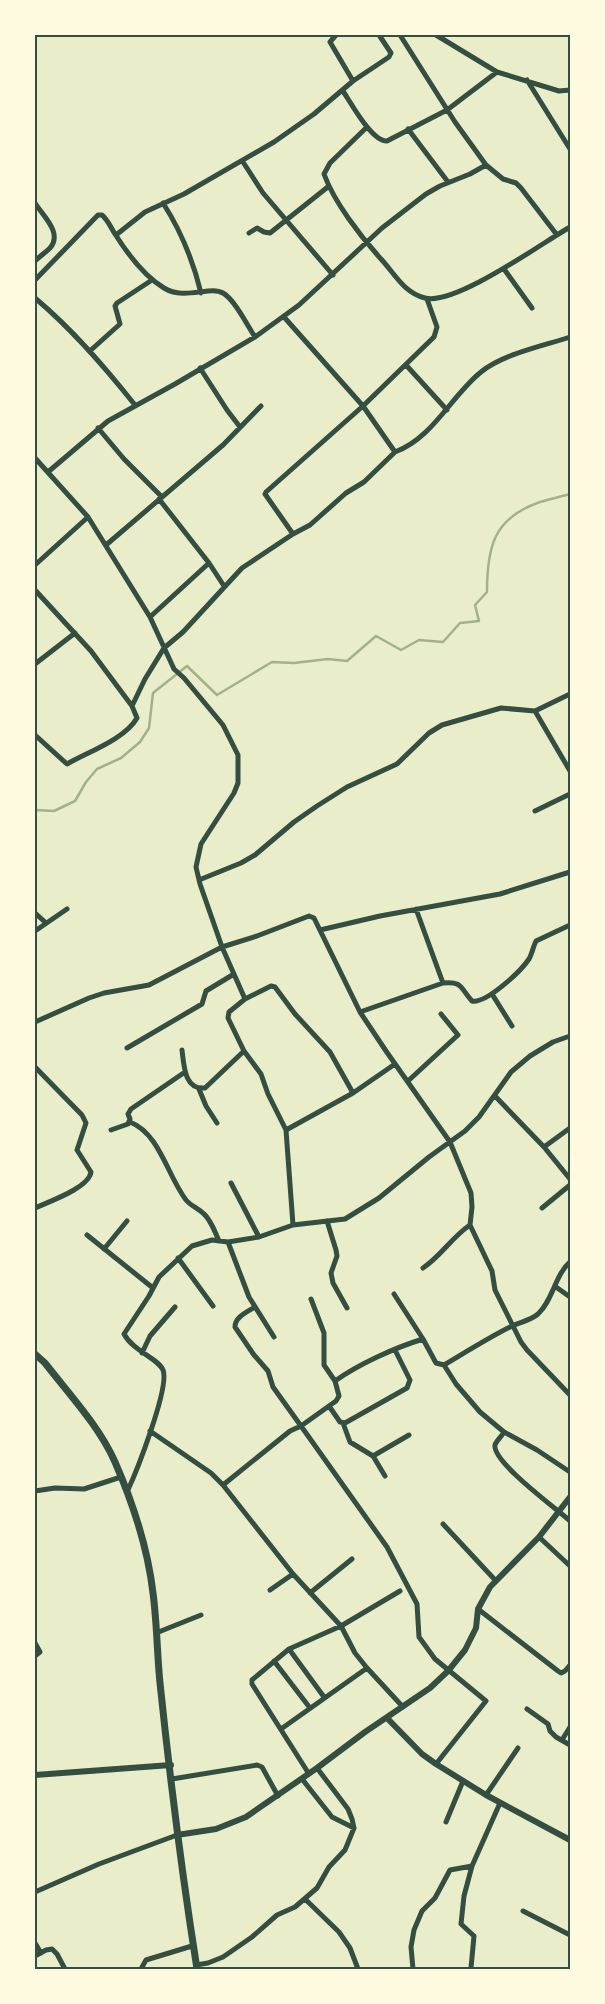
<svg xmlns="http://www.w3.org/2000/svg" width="605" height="2004" font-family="'Asap Condensed',sans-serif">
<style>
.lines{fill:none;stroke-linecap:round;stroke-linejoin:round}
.stream{stroke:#a3b18a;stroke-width:2.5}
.minor{stroke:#344e41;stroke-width:5}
.tertiary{stroke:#344e41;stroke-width:6}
.secondary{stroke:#344e41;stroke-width:7}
.neatline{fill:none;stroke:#344e41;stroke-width:2}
</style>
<rect width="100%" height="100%" fill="#e9edc9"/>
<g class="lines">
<path class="stream" d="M 35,810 L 54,811 L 75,801 L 86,782 L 97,769 L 121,758 L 140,742 L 149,728 L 153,693 L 187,666 L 217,695 L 272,662 L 294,663 L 328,659 L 347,661 L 376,636 L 401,650 L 419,640 L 443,642 L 460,623 L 479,621 L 475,605 L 487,592 C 487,548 493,518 540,502 C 549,499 560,497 570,494"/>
<path class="minor" d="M 336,35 L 330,42 L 353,81
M 400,35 L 455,122 L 486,165 L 503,179 L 516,183 L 521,188 L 557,235
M 436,35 L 497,72 L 559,91 L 570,90
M 527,80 L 570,149
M 343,91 C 351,103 372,142 387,141 L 447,110 L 497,72
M 367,127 L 330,163 L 324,174 C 334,202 361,237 381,259 C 395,274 404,293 425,298 C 455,306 542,243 570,227
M 408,129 L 448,182
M 243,162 L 263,193 L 333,275
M 35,203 C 43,216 63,233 50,248 C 45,253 40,256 35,261
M 163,203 C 181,231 193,260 201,293
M 249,233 L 257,228 L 264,232 L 270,233 L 329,186
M 116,235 L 145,212 L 184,194 L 274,142 L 314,114 L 353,81 L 389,57 L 391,53 L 379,35
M 504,269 L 532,308
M 35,280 L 98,215 L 102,215 C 108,220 111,228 115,234 C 127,253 144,276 164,288 C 185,301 210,285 223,293 C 235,300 247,325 255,337
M 35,298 C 73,330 104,366 135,405
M 91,350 L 120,324 L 115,306 L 117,303 L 152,280
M 406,365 L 447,410
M 200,368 L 227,410 L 240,427
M 98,428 L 124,459 L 162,497
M 395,452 C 433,438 451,396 481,372 C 503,354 543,346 570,337
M 35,458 L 88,517 L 150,617 L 174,669 L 184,678 L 223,725 L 238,755 L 238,783 L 234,793 L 201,844 L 196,867 L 200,884 L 222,947 L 245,999 L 229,1012 L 228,1018 L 244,1051 L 261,1074 L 268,1094 L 286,1130 L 293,1225
M 48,472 L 108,421 L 175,384 L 255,337 L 299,305 L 382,228 L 426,194 L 440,186 L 470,174 L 486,165
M 159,499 L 209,563 L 224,586
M 293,534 L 265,494 L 266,492 L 363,406 L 434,337 L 437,327 L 427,299
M 106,545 L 223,445 L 261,406
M 35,565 L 88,517
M 35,590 L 91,651 L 132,706
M 150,617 L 209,563
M 35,664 L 75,633
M 535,711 L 570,771
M 35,735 L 67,764 C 88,752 125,739 137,718 L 132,706 L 145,679 L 164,648 L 183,632 L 242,568 L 293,534 L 310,525 L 346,493 L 364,482 L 395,452 L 363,406 L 284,317
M 535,811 L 570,794
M 199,880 L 241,863 L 255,855 L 294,822 L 317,806 L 347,787 L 397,764 L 429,733 L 442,725 L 501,708 L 535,711 L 570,694
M 416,909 L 443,983
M 35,913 L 46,923
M 320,930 L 380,916 L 500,894 L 570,872
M 35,931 L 67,909
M 492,994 L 512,1026
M 245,999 L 271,986 L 275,987 L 295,1014 L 330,1052 L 353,1093
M 360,1012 L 443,983 C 463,981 460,988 472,1001 C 486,1004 521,971 529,959 C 532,954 533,947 536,941 L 570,925
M 35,1022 L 89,998 L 104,993 L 149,985 L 222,947 L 257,936 L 309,916 L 314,918 L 360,1012 L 386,1051 L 450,1142 L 471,1193 L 472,1207 L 470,1225 L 492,1271 L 495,1290 L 521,1342 L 527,1350 L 570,1395
M 127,1048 L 202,1004 L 206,991 L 234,974
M 182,1050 C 184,1065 184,1090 205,1088 L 244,1051
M 35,1067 L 82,1115 L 86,1123 L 77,1150 L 91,1172 C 89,1188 48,1202 35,1208
M 408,1081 L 458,1035 L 441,1014
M 199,1089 L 206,1106 L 217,1123
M 495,1096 L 544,1147 L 570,1179
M 130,1122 C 160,1134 167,1175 186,1200 C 191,1206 198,1208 204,1214 C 211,1220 215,1232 219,1241
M 111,1130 L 128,1124 L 130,1119 L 128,1114 L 131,1109 L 185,1072
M 286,1130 L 353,1093 L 395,1064
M 544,1147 L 570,1128
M 231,1183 L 259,1237
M 542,1208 L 570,1185
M 327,1221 L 336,1250 L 337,1256 L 331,1273 L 333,1283 L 347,1308
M 87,1235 L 153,1288
M 228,1242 L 249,1297 L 274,1337
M 104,1249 L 127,1221
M 178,1258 L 213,1306
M 423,1268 C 441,1256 452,1237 470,1225
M 556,1287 L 570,1297
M 394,1294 L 423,1339
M 311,1299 L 324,1333 L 324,1365 L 335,1381
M 142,1353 L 150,1336 L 175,1307
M 444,1365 C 466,1352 488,1338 510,1327 C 519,1322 530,1321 538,1314 C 553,1300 555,1275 570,1262
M 329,1406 L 340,1422 L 345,1423 L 407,1388 L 410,1380 L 395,1350
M 343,1423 L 350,1442 L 373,1456 L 385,1476
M 150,1431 L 211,1473 L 223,1485 L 293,1574 L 341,1626 L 355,1653 L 367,1668 L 403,1707
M 504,1432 C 502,1436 496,1441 495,1445 C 492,1462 557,1509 570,1521
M 373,1456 L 409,1435
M 223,1485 L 290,1431 L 301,1426 L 273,1387 L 268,1371 L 254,1355 L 235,1327 C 235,1317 247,1312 255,1307
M 35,1491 L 55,1488 L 84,1489 L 121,1477
M 127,1492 C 136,1473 170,1387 163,1370 C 159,1359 133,1351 124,1334 L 149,1296 L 159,1277 L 192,1246 L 212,1240 L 228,1242 L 259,1237 L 293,1225 L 345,1219 L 379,1198 L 429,1157 L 465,1131 L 479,1117 L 511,1072 L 530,1056 L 553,1042 L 570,1036
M 443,1524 L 496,1581
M 539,1537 L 570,1566
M 270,1590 L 293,1574
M 310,1593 L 352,1559
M 478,1609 L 558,1671 L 561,1673 L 565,1671 L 570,1665
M 156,1633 L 201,1615
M 35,1643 L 40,1652 L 35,1656
M 289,1649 L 324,1697
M 274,1661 L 310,1708
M 527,1709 L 548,1724 L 550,1731 L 556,1737 L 570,1745
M 281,1729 L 367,1668
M 562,1740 L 570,1727
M 436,1764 L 486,1701 L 435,1659 L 419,1637 L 417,1604 L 387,1547 L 301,1426 L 336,1401 L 339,1396 L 335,1381 C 359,1364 394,1348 423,1339 L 436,1363 L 444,1365 L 456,1384 L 480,1412 L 504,1432 L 537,1450 L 570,1472
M 309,1774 L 252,1684 L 252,1680 L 289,1649 L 341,1626 L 400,1591
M 172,1779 L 257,1765 L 262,1767 L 278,1796
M 302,1779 L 332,1817 L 354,1828
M 486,1795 L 518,1748
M 446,1822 L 463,1781
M 35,1892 L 99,1864 L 177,1835
M 305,1899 L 339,1932 L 350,1948 L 358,1969
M 523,1911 L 570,1935
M 35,1943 L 41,1953
M 35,1956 L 46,1950 L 52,1949 L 57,1954 L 65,1969
M 196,1965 L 208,1963 L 223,1957 L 252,1937 L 277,1915 L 295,1907 L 317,1888 L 329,1867 L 345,1850 L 354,1828 L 352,1819 L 348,1809 L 317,1768
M 471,1968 L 474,1936 L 461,1924 L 464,1896 L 472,1866
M 141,1969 L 146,1960 L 192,1946
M 413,1969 L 411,1947 L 414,1930 L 422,1911 L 435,1898 L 450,1870 L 472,1866 L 500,1803"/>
<path class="tertiary" d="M 387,1718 L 422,1754 L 436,1764 L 486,1795 L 570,1840
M 35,1775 L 171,1765
M 177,1835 L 216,1829 L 246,1817 L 317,1768 L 365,1732 L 430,1688 L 448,1671 L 465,1650 L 476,1628 L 478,1609 L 490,1587 L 539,1537 L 570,1497"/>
<path class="secondary" d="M 35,1354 L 45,1363 C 69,1394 99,1426 115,1462 C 132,1501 148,1550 153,1593 C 157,1623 157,1653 160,1683 C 170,1779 182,1874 197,1969"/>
</g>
<rect width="605" height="2004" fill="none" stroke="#fefae0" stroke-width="72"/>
<rect x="36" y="36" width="533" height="1932" class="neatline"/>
</svg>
